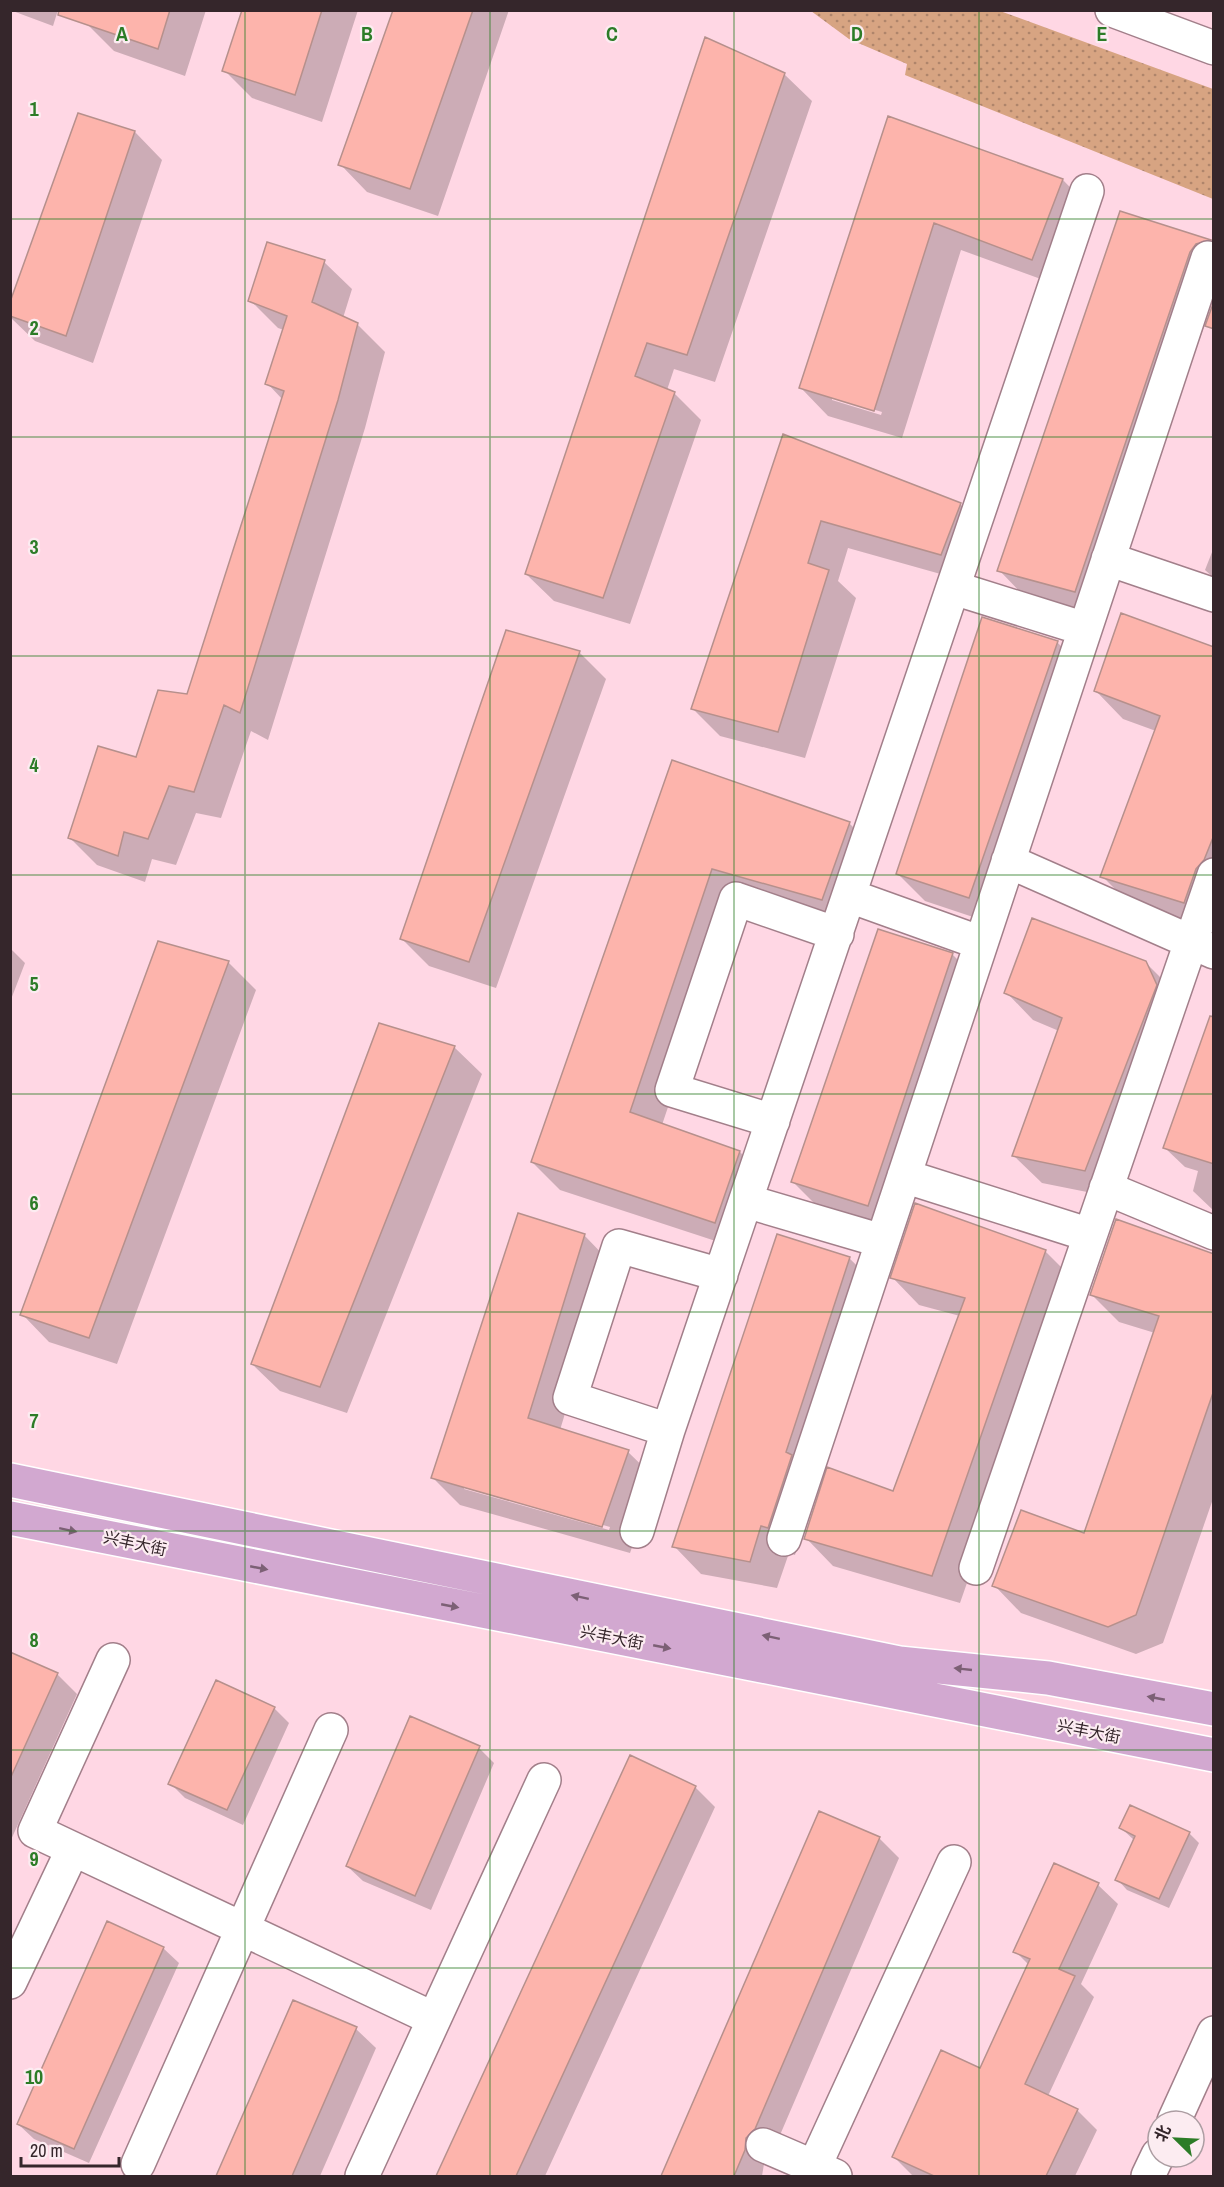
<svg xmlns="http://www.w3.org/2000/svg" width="1224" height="2187" font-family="'Archivo Narrow','Noto Sans SC',sans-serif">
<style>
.park{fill:url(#park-dots)}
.shadow{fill:#0003;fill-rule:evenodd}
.building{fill:#fdb4ac;stroke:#b6908c;stroke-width:1.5}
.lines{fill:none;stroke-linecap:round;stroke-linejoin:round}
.minor-casing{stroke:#a27f8a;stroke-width:36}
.major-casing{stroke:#fff;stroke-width:36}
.minor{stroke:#fff;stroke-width:33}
.major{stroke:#d2a8d0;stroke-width:33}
.oneway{fill:#7c6075}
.grid{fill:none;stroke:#2c7c27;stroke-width:1.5;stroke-opacity:0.55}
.labels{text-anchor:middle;stroke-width:4.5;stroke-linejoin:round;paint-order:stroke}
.street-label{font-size:16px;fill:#35262b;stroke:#fcecf1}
.grid-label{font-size:20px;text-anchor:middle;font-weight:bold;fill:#2c7c27;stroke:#fcecf1;stroke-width:4.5;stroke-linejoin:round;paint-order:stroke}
</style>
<defs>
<pattern id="park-dots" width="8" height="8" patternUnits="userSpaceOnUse" patternTransform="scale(1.5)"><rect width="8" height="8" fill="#d7a482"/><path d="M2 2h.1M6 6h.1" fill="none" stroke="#af856b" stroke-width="1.8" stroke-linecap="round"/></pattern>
</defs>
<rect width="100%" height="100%" fill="#ffd7e4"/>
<path class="park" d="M 811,11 L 1000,11 L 1213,89 L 1213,199 L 905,75 L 907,64 L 849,39 Z"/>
<path class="shadow" d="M 10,10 L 58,10 L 53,26 Z
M 91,10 L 206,10 L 185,76 L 114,51 L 87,24 Z
M 244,10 L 358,10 L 322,122 L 252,98 L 224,70 Z
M 394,10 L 509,10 L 438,216 L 367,192 L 340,164 Z
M 784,74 L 812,101 L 715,382 L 674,369 L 667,390 L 674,393 L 701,420 L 630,624 L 554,601 L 526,574 Z
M 79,115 L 135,132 L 162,160 L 93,363 L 35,341 L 10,317 L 10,306 Z
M 889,117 L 1063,180 L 1090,208 L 1060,286 L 961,250 L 902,438 L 828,416 L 801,388 ZM 832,397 L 882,412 L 881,415 L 832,400 Z
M 1197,237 L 1214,254 L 1214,298 L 1102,619 L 1026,598 L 999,570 Z
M 324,262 L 352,289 L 343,318 L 357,324 L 385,352 L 365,428 L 268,740 L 251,731 L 221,818 L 196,813 L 176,865 L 152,859 L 145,882 L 97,865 L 70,838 L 188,696 L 283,400 L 267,383 L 284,330 L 278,328 L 250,300 Z
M 784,436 L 960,504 L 988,532 L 969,582 L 848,548 L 838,581 L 856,598 L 805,758 L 720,736 L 693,709 Z
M 1214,547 L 1214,578 L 1205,570 Z
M 1057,642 L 1084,670 L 997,925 L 925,901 L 898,874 Z
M 1214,649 L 1214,925 L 1212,930 L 1130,904 L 1102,876 L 1156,731 L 1123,719 L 1096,691 Z
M 579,652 L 606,679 L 496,988 L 429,966 L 401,938 Z
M 673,761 L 849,823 L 877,851 L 850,927 L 739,895 L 662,1125 L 740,1152 L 767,1180 L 743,1250 L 560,1190 L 532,1162 Z
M 10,948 L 25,963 L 10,1002 Z
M 952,954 L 980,982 L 895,1233 L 820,1209 L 793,1182 Z
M 228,962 L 256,990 L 117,1364 L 49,1342 L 22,1314 Z
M 1145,962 L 1173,990 L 1112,1197 L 1042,1183 L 1014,1156 L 1059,1031 L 1033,1020 L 1006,992 Z
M 1214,1009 L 1214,1211 L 1193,1191 L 1198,1171 L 1185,1167 L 1165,1148 Z
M 454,1047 L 482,1074 L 347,1413 L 280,1391 L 252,1364 Z
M 584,1235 L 611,1263 L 560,1430 L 628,1452 L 656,1479 L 630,1553 L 460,1505 L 432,1477 ZM 464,1485 L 610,1527 L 609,1530 L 464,1489 Z
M 1045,1251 L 1073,1279 L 960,1603 L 833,1566 L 806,1538 L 894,1493 L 960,1316 L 919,1305 L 892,1277 Z
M 1214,1255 L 1214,1496 L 1163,1643 L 1136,1654 L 1021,1613 L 994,1585 L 1085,1535 L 1155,1333 L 1119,1322 L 1092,1295 Z
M 849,1258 L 877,1285 L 795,1555 L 789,1553 L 777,1588 L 701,1574 L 674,1546 Z
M 10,1653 L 57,1674 L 77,1694 L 10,1842 Z
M 274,1708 L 289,1723 L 243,1825 L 185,1798 L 170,1783 Z
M 479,1748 L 494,1763 L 431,1910 L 363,1881 L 347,1866 Z
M 630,1757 L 695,1787 L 715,1807 L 545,2176 L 438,2176 Z
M 819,1812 L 879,1838 L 899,1858 L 774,2149 L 765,2158 L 762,2176 L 662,2176 Z
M 1121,1828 L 1189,1833 L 1199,1843 L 1169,1908 L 1127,1890 L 1117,1879 L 1134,1840 Z
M 1055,1864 L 1098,1885 L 1118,1904 L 1081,1984 L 1094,1997 L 1048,2096 L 1077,2110 L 1097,2130 L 1075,2176 L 913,2176 L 894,2157 L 980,2070 L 1029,1965 L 1015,1951 Z
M 163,1948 L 179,1963 L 89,2163 L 34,2139 L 18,2124 Z
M 294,2002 L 356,2029 L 376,2048 L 320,2176 L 218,2176 Z"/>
<path class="building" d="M 59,10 L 170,10 L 158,49 L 58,15 Z
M 242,10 L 322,10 L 295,95 L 222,71 Z
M 393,10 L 473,10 L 410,189 L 338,165 Z
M 705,37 L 785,73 L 687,355 L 647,343 L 635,376 L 675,392 L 603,598 L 525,574 Z
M 78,113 L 135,131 L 66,336 L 10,316 L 10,302 Z
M 888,116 L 1063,179 L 1032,260 L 934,223 L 874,411 L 799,388 Z
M 1120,211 L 1211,240 L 1196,244 L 1190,252 L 1075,592 L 997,571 Z
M 267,242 L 325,260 L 312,302 L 358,323 L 338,400 L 240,713 L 224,705 L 194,792 L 169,786 L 148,839 L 124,832 L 118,856 L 68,838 L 98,746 L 136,757 L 158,690 L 187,694 L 284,391 L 265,384 L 287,316 L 248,301 Z
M 1214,301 L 1214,329 L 1205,326 Z
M 783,434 L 961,503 L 941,555 L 821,521 L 808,563 L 829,570 L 778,732 L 691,709 Z
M 1121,613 L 1214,647 L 1214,835 L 1204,860 L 1196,869 L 1184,903 L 1100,877 L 1160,716 L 1094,691 Z
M 982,617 L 1058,641 L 969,898 L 896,874 Z
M 506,630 L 580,651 L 469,962 L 400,939 Z
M 672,760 L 850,822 L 822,900 L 712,869 L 630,1112 L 740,1151 L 715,1223 L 531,1162 Z
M 1032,918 L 1146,961 L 1157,985 L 1085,1171 L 1012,1156 L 1062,1018 L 1004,993 Z
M 878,929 L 953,953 L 868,1206 L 791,1182 Z
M 158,941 L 229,961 L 89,1338 L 20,1315 Z
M 1210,1016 L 1214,1017 L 1214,1164 L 1163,1148 Z
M 379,1023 L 455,1046 L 320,1387 L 251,1364 Z
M 915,1203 L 1046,1250 L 932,1576 L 804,1539 L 827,1467 L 893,1491 L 965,1298 L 890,1278 Z
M 518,1213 L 585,1234 L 528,1418 L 629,1450 L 602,1527 L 431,1478 Z
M 1116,1219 L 1214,1254 L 1214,1390 L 1136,1615 L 1108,1627 L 992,1586 L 1021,1510 L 1084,1533 L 1159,1316 L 1090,1295 Z
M 777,1234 L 850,1257 L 786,1452 L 792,1455 L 768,1528 L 761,1526 L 750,1562 L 672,1547 Z
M 10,1652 L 58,1673 L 10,1779 Z
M 216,1680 L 275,1707 L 227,1810 L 168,1784 Z
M 410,1716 L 480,1746 L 415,1896 L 346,1866 Z
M 630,1755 L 696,1786 L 516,2176 L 436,2176 Z
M 1130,1805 L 1190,1832 L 1159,1899 L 1115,1880 L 1135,1836 L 1119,1828 Z
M 819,1811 L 880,1837 L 755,2129 L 746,2138 L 745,2150 L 734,2176 L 661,2176 Z
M 1054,1863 L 1099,1883 L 1059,1969 L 1075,1976 L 1025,2084 L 1078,2109 L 1046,2176 L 934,2176 L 892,2157 L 941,2050 L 980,2068 L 1030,1959 L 1013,1952 Z
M 107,1921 L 164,1947 L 74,2149 L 17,2124 Z
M 293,2000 L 357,2027 L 292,2176 L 216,2176 Z"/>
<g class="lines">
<defs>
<path id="minor" d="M 1112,10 L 1214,48
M 1108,559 L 1214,595
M 954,588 L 1085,629
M 1008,861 L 1214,952
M 850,896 L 981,943
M 773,1121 L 672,1090 L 736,899 L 837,934
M 904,1176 L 1090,1235
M 1106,1188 L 1214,1233
M 746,1201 L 882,1241
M 668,1430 L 570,1398 L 619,1246 L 721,1275
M 637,1531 L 668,1430 L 1087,191
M 784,1539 L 1208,258
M 976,1568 L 1214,875
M 113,1660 L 35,1831 L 434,2019
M 10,1982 L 73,1849
M 1174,2121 L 1214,2033
M 763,2145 L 835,2176
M 138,2164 L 331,1730
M 362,2176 L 544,1780
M 810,2176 L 954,1862
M 1148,2176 L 1158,2155"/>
<path id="major" d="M 10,1480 L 899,1663 L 1048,1678 L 1214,1709
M 10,1518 L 1214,1755"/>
</defs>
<use href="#minor" class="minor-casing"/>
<use href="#major" class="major-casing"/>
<use href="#minor" class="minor"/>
<use href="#major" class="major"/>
</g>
<defs><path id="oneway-solid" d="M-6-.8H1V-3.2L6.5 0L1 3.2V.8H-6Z" transform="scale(1.5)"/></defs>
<g class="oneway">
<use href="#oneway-solid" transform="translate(68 1530) rotate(12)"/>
<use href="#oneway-solid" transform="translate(259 1568) rotate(11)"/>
<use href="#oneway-solid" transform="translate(580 1597) rotate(-168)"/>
<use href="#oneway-solid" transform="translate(450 1606) rotate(11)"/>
<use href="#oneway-solid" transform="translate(771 1637) rotate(-168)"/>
<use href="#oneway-solid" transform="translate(662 1647) rotate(11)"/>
<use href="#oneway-solid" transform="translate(963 1669) rotate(-174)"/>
<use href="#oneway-solid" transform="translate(1156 1698) rotate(-169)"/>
</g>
<path class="grid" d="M 245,10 L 245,2176M 490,10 L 490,2176M 734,10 L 734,2176M 979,10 L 979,2176M 10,219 L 1214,219M 10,437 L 1214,437M 10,656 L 1214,656M 10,875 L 1214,875M 10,1094 L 1214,1094M 10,1312 L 1214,1312M 10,1531 L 1214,1531M 10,1750 L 1214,1750M 10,1968 L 1214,1968"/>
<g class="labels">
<g class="street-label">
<text transform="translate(135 1543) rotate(12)" y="6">兴丰大街</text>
<text transform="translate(612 1637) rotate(11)" y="6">兴丰大街</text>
<text transform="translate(1089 1731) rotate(11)" y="6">兴丰大街</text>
</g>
</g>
<g class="grid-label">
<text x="122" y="41">A</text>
<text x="367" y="41">B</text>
<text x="612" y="41">C</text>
<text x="857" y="41">D</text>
<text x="1102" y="41">E</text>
<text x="34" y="116">1</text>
<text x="34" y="335">2</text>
<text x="34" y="554">3</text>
<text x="34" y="772">4</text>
<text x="34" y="991">5</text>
<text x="34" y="1210">6</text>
<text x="34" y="1428">7</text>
<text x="34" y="1647">8</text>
<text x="34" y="1866">9</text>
<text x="34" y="2084">10</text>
</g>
<rect width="1224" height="2187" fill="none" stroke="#35262b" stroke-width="24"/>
<g transform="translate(1176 2139) rotate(294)"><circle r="28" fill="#fcecf1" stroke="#ac9da2" stroke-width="1.5"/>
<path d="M0-4.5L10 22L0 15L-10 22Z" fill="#2c7c27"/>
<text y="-9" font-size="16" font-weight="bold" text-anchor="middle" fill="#35262b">北</text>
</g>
<path d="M21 2157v9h98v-9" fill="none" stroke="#35262b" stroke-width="3"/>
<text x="30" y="2157" font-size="18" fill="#35262b" stroke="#fcecf1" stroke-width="4.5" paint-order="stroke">20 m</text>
</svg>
